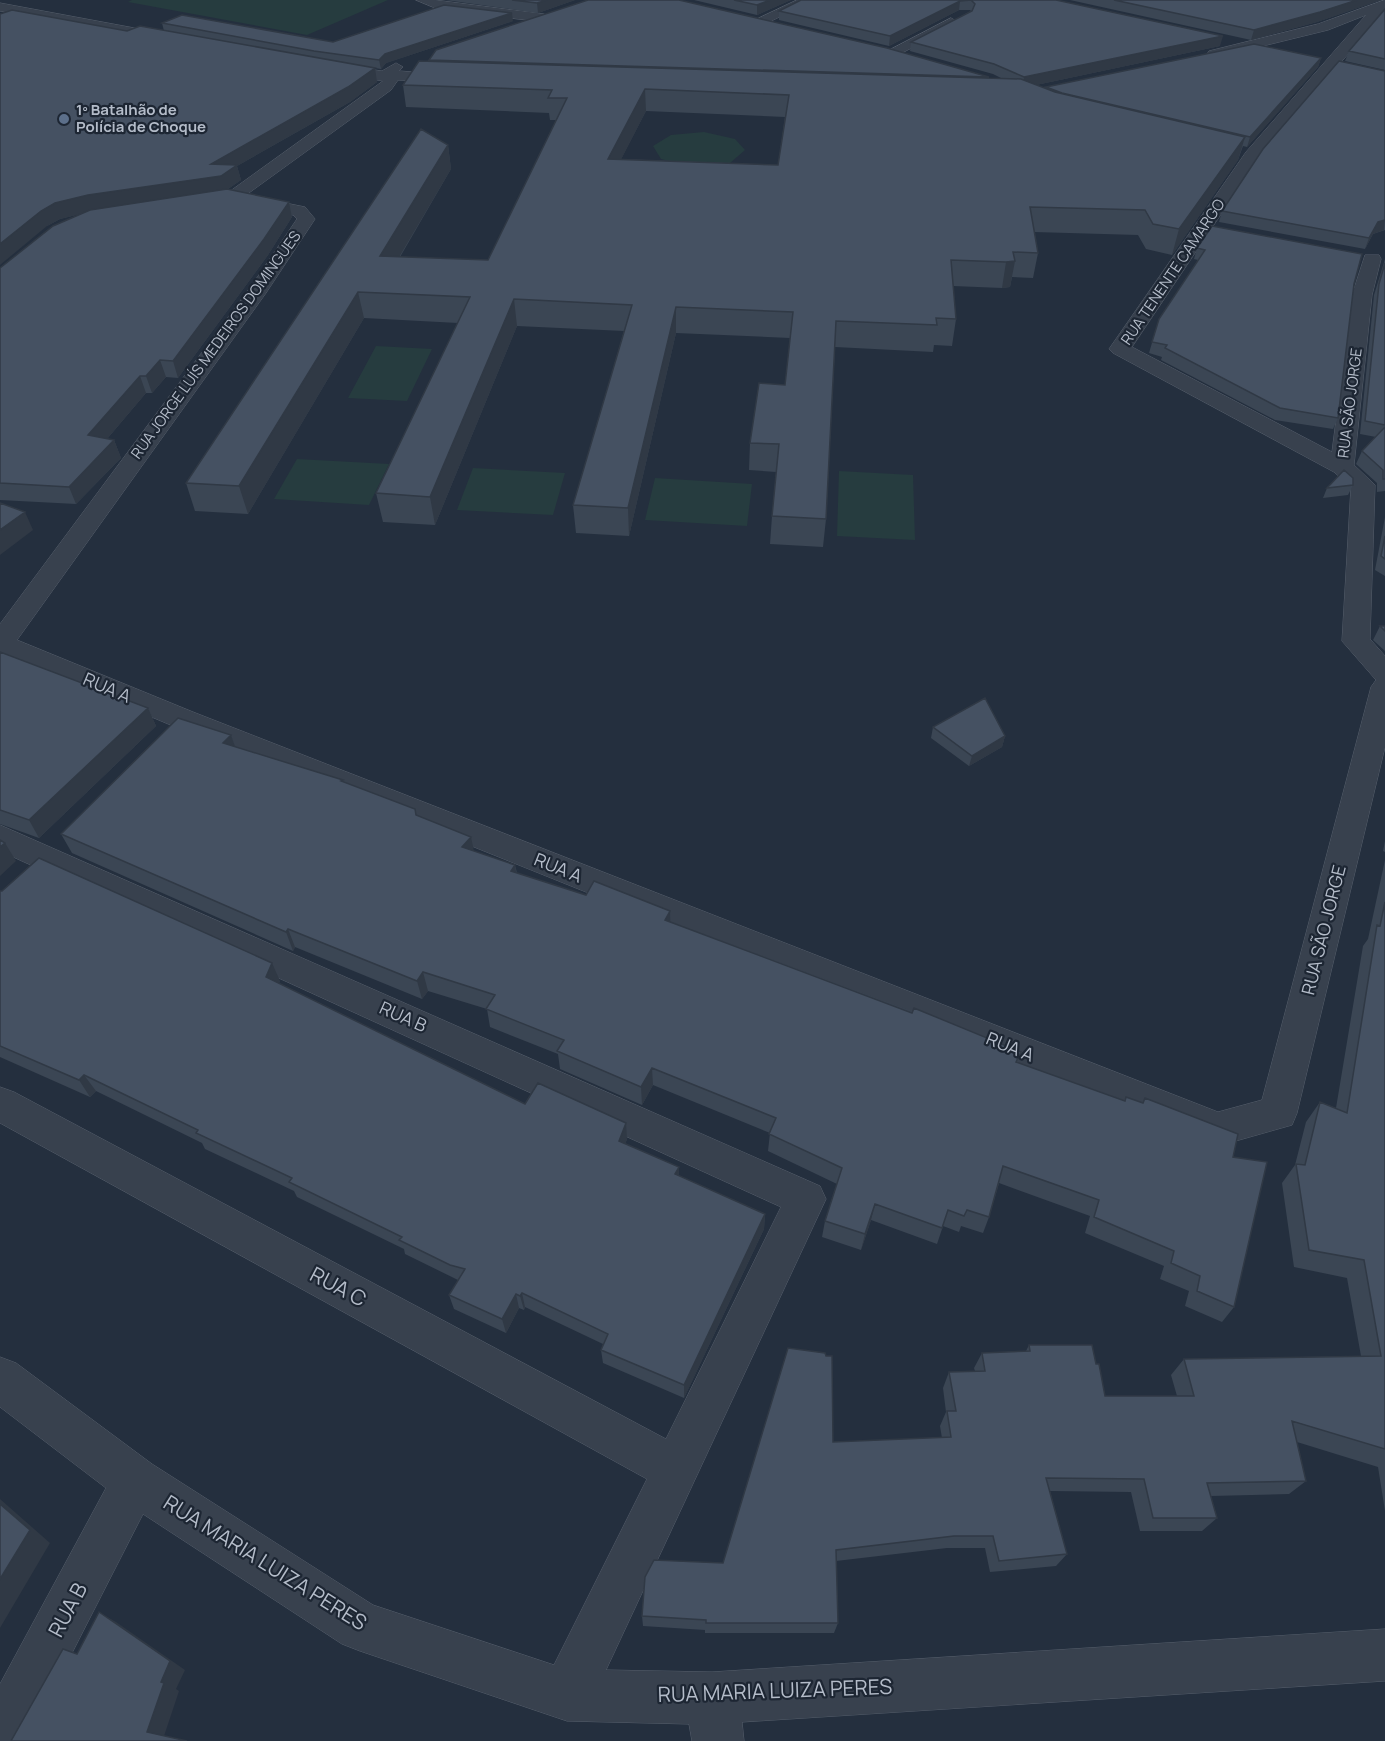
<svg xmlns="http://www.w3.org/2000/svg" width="1385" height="1741" font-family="Manrope,sans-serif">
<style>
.green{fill:#263c3f}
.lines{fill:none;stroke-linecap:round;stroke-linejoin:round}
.minor-casing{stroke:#565f6c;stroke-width:1}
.minor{fill:#38414e;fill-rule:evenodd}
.wall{fill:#3b4654;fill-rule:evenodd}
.shaded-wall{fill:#303945}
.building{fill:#455162;stroke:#303945;stroke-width:1.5;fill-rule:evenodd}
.service-dot{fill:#5c6f8a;stroke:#1d2633;stroke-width:2}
.labels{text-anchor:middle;stroke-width:4.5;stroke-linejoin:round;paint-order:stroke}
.far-poi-label{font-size:15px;font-weight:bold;fill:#b4bcc9;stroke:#1d2633;text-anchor:start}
.far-street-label{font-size:15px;fill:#b4bcc9;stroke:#1d2633}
.street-label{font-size:18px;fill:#b4bcc9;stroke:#1d2633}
.near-street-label{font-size:21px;fill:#b4bcc9;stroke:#1d2633}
</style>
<rect width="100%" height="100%" fill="#242f3e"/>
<path class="green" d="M 132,0 L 388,0 L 307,35 L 128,2 Z
M 704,132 L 735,139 L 745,150 L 730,163 L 694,167 L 661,159 L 653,146 L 671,135 Z
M 376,346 L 432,349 L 407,401 L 348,398 Z
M 297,459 L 389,464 L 369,505 L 274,499 Z
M 473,468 L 565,473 L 553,515 L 457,510 Z
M 839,471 L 913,475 L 915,540 L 837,536 Z
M 655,478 L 752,484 L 747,526 L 645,520 Z"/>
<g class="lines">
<defs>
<path id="minor" d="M 416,0 L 435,0 L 544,14 L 551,18 L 544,22 L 440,10 Z
M 797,0 L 814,0 L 763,25 L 753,25 L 751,22 Z
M 1385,0 L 1385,11 L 1258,159 L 1132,347 L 1332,452 L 1352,295 L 1365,255 L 1379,255 L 1381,259 L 1372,295 L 1354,465 L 1375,485 L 1370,639 L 1385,656 L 1385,747 L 1297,1113 L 1292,1125 L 1218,1146 L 173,726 L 0,653 L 0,624 L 252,285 L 297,219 L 293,215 L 225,201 L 222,197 L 383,81 L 326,71 L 324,68 L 326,65 L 331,64 L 382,71 L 396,63 L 403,67 L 399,71 L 458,75 L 460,78 L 458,81 L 453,82 L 398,80 L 391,90 L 246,195 L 305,207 L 315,219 L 266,293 L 17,640 L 193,712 L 1218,1112 L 1262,1100 L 1371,687 L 1376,680 L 1342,641 L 1351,487 L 1334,472 L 1113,353 L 1109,349 L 1246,152 L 1366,15 L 1328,30 L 1214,58 L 1207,54 L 1209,51 L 1318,24 Z
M 0,3 L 172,35 L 179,39 L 172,43 L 0,11 Z
M 951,18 L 958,22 L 956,25 L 896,56 L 886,56 L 884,53 Z
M 0,825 L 820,1186 L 826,1199 L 606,1670 L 712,1672 L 1385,1629 L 1385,1681 L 742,1722 L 744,1741 L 692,1741 L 689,1724 L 567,1721 L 360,1651 L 342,1644 L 143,1514 L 27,1741 L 0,1741 L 0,1684 L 106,1488 L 0,1407 L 0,1357 L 16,1363 L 152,1464 L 373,1605 L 554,1665 L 647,1479 L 0,1123 L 0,1087 L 14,1092 L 666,1439 L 781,1207 L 0,851 Z"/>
</defs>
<use href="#minor" class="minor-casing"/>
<use href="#minor" class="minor"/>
</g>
<path class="wall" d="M 445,0 L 575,0 L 538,13 Z
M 588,0 L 989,78 L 1003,79 L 993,74 L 910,51 L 911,42 L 971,11 L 970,10 L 959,10 L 889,46 L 779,20 L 779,11 L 801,0 L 1056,0 L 1220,46 L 1036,85 L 1045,88 L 1046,87 L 1321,58 L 1318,67 L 1247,147 L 1243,146 L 1238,160 L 1172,255 L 1146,249 L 1138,235 L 1034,232 L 1038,253 L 1033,278 L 1012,277 L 1010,287 L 1002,288 L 953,286 L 956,319 L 952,346 L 934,345 L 933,352 L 835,347 L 826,519 L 823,547 L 770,544 L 772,516 L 776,472 L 749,470 L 750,443 L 785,385 L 790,338 L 676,333 L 629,536 L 576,533 L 573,505 L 624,331 L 517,326 L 435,525 L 383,522 L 376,493 L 458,323 L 364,318 L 248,514 L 195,511 L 186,483 L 448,145 L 451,169 L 400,257 L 488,260 L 556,120 L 550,120 L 549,113 L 406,107 L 403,85 L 429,62 L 429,60 ZM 646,111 L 785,117 L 778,165 L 621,159 Z
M 694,0 L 791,0 L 757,15 Z
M 1070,0 L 1381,0 L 1317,22 L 1251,40 Z
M 1385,9 L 1385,70 L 1345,61 L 1349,51 Z
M 513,21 L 386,63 L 381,69 L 363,66 L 377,82 L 350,102 L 237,166 L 241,180 L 228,189 L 289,202 L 292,217 L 268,255 L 178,378 L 166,377 L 152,393 L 146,393 L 107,439 L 114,440 L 121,458 L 76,504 L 0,500 L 0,268 L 80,214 L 60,219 L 47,226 L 127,31 L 164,31 L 162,23 L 333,42 Z
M 1385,71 L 1385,230 L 1373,234 L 1365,249 L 1219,222 L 1222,211 Z
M 1197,248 L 1354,284 L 1338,418 L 1333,429 L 1275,420 L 1161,360 L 1162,357 L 1149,353 L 1159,319 L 1198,260 L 1194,259 Z
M 1385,259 L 1385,491 L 1377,492 L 1377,483 L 1356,464 L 1362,451 L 1376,437 L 1360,434 L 1374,295 Z
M 1353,485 L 1348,495 L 1323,498 L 1327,488 Z
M 1385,517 L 1385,576 L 1375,570 Z
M 1380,626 L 1385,626 L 1385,651 L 1373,640 Z
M 0,652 L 148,708 L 156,726 L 39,838 L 0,824 Z
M 933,727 L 1005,736 L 1002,747 L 969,766 L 931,738 Z
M 231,735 L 235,747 L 343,782 L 416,815 L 474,851 L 515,865 L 517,873 L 586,895 L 670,911 L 671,922 L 1021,1052 L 1017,1062 L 1124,1100 L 1126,1097 L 1142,1103 L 1145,1098 L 1233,1157 L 1234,1307 L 1222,1322 L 1185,1306 L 1189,1291 L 1160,1279 L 1164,1266 L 1085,1233 L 1090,1216 L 999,1183 L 989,1217 L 983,1233 L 961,1226 L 959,1232 L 943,1226 L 937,1244 L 871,1220 L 861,1250 L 822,1237 L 825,1221 L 837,1184 L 768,1151 L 770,1133 L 653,1085 L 642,1105 L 560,1069 L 558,1054 L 490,1027 L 487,1009 L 428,991 L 422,999 L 295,947 L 293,951 L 72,853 L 61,834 Z
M 1385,841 L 1385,852 L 1383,851 Z
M 1385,860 L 1385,1511 L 1378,1467 L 1297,1442 L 1306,1481 L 1289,1494 L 1211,1496 L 1217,1518 L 1202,1531 L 1140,1531 L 1131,1492 L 1050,1491 L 1067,1554 L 1056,1566 L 990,1572 L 985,1548 L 947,1548 L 836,1561 L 838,1623 L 834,1633 L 705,1633 L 705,1630 L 643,1626 L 642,1616 L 723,1563 L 833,1442 L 942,1438 L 940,1426 L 946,1412 L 943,1388 L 949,1372 L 975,1371 L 974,1368 L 982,1353 L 1026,1351 L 1029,1345 L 1096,1364 L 1105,1396 L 1177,1396 L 1171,1375 L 1184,1359 L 1361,1356 L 1347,1278 L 1294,1267 L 1282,1183 L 1295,1165 L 1306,1122 L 1320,1102 L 1336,1108 L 1363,946 L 1368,939 Z
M 0,891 L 280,981 L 279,983 L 525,1104 L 627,1139 L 625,1144 L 679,1176 L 765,1214 L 764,1229 L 684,1398 L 603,1363 L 601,1350 L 603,1344 L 525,1307 L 524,1310 L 519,1308 L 506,1333 L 454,1309 L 449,1295 L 458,1280 L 405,1254 L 404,1249 L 297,1197 L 294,1191 L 205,1149 L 202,1143 L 96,1091 L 90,1097 L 0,1057 Z"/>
<path class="shaded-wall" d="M 547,0 L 575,0 L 538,13 L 537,3 Z
M 770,0 L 791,0 L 757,15 L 757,5 Z
M 1357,0 L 1381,0 L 1317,22 L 1251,40 L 1254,30 Z
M 960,1 L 959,10 L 889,46 L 890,36 Z
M 512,13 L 513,21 L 386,63 L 381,69 L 379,60 L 385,54 Z
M 1223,36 L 1220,46 L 1022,88 L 1024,77 Z
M 1321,58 L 1318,67 L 1247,147 L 1250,137 Z
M 375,68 L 377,82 L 350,102 L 237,166 L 241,180 L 225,191 L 93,211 L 60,219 L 47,226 L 0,265 L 0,244 L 41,211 L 55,203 L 211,164 Z
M 645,89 L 646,111 L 609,183 L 608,159 Z
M 1245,137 L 1238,160 L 1172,255 L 1179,229 Z
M 448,145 L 451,169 L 385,281 L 380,256 Z
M 289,202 L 292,217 L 268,255 L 178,378 L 173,361 Z
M 1385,220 L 1384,230 L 1373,234 L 1365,249 L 1369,238 L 1378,222 Z
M 1015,261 L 1010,287 L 1002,288 L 1006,262 Z
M 358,292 L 364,318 L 248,514 L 239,486 Z
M 514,299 L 517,326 L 435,525 L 430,497 Z
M 676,307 L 676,333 L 629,536 L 628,508 Z
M 160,360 L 166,377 L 152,393 L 146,376 Z
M 140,376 L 146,393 L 95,453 L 88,435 Z
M 114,440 L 121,458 L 76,504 L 69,487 Z
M 25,512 L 33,530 L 0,555 L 0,530 Z
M 148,708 L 156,726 L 39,838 L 29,820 Z
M 231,735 L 238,755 L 223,743 Z
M 1005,736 L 1002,747 L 969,766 L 972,756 Z
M 471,837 L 475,856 L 462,847 Z
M 5,843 L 16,861 L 0,876 L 0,847 Z
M 515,865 L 518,884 L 511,871 Z
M 670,911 L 671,930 L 665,920 Z
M 288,929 L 295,947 L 293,951 L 286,932 Z
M 272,963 L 280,981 L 274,994 L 266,977 Z
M 423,972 L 428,991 L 422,999 L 417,981 Z
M 652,1068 L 653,1085 L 642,1105 L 641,1087 Z
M 84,1075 L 96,1091 L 90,1097 L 79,1080 Z
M 626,1123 L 627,1139 L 621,1157 L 619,1141 Z
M 679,1167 L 679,1183 L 675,1174 Z
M 875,1204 L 871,1220 L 861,1250 L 865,1234 Z
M 765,1214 L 764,1229 L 684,1398 L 684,1385 Z
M 522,1293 L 525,1307 L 524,1310 L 520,1296 Z
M 516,1294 L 519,1308 L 506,1333 L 502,1319 Z
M 0,1499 L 50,1543 L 0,1628 Z
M 99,1612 L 116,1622 L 185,1670 L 176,1689 L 179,1691 L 163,1739 L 147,1732 L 161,1682 Z"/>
<path class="building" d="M 512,0 L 547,0 L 537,3 Z
M 588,0 L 679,0 L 887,48 L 989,77 L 429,60 L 436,50 Z
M 734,0 L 770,0 L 757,5 Z
M 801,0 L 1056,0 L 1223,36 L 1024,77 L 994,64 L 911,42 L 972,11 L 975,4 L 971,0 L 960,1 L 890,36 L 779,11 Z
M 1114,0 L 1357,0 L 1320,12 L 1254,30 Z
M 444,5 L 512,13 L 385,54 L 379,60 L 314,51 L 162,23 L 182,15 L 333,42 Z
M 1385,9 L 1385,59 L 1349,51 Z
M 12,10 L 127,31 L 140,26 L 375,68 L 348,87 L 211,164 L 237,165 L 221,176 L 88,195 L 55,203 L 41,211 L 0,244 L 0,14 Z
M 1254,44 L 1321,58 L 1250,137 L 1062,93 L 1046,87 Z
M 419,61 L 1021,79 L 1055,92 L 1245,137 L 1179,229 L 1153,224 L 1145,210 L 1030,207 L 1038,253 L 1013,252 L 1015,261 L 1006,262 L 951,260 L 956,319 L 936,318 L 937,325 L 836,321 L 826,519 L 772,516 L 779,444 L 750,443 L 759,383 L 785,385 L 793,312 L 676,307 L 628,508 L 573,505 L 632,305 L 514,299 L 430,497 L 376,493 L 470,297 L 358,292 L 239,486 L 186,483 L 421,129 L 448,145 L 380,256 L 488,260 L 567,98 L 548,98 L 552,90 L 403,85 ZM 645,89 L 789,95 L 778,165 L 608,159 Z
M 1339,61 L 1385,71 L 1385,220 L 1378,222 L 1369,238 L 1222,211 L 1263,149 Z
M 227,189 L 289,202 L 264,239 L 173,361 L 160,360 L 146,376 L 140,376 L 88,435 L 114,440 L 69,487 L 0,483 L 0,268 L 53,226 L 90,210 Z
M 1212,226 L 1362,254 L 1354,284 L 1338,418 L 1280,408 L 1165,348 L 1167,345 L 1152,342 L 1159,319 L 1205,250 L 1197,248 Z
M 1385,263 L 1385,425 L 1365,421 L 1379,284 Z
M 1385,427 L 1385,479 L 1383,479 L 1383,470 L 1362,451 Z
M 1344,470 L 1353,478 L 1353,485 L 1327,488 Z
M 0,503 L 25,512 L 0,530 Z
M 1385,536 L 1385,559 L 1381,556 Z
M 1380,626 L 1385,626 L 1385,631 Z
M 0,652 L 148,708 L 29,820 L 0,810 Z
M 985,698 L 1005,736 L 972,756 L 933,727 Z
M 178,718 L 231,735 L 223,743 L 343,780 L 341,781 L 415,809 L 416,815 L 471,837 L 462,847 L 515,865 L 511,871 L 586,895 L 594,881 L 670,911 L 665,920 L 912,1013 L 914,1008 L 1021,1052 L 1016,1062 L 1125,1101 L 1126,1097 L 1143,1103 L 1145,1098 L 1238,1134 L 1233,1157 L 1267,1162 L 1234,1307 L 1197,1291 L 1200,1276 L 1171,1263 L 1174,1251 L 1094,1217 L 1099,1200 L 1003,1166 L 989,1217 L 967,1210 L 964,1216 L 948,1210 L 942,1228 L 875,1204 L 865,1234 L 825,1221 L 842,1168 L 769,1134 L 776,1118 L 652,1068 L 641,1087 L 557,1051 L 564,1040 L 486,1009 L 495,995 L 423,972 L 417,981 L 288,929 L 286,932 L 61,834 Z
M 0,840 L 5,843 L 0,847 Z
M 39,858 L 272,963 L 266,977 L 525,1104 L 538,1083 L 626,1123 L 619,1141 L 679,1167 L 675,1174 L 765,1214 L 684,1385 L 601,1350 L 608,1334 L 522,1293 L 520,1296 L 516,1294 L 502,1319 L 449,1295 L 465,1269 L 450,1265 L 399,1240 L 402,1237 L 289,1182 L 292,1178 L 196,1133 L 198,1130 L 84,1075 L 79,1080 L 0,1046 L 0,891 L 2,891 Z
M 1385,902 L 1385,1449 L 1292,1421 L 1306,1481 L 1207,1483 L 1217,1518 L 1153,1518 L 1144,1479 L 1046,1478 L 1067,1554 L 999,1561 L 993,1536 L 954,1536 L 836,1550 L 838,1623 L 706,1623 L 706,1620 L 642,1616 L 645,1577 L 654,1560 L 723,1563 L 788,1348 L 825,1353 L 826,1356 L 832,1356 L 833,1442 L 951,1437 L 947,1411 L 956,1411 L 949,1372 L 985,1371 L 982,1353 L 1030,1351 L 1029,1345 L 1092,1345 L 1096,1364 L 1099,1364 L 1105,1396 L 1194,1396 L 1184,1359 L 1381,1356 L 1364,1260 L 1309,1250 L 1296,1164 L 1305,1165 L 1320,1102 L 1347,1113 L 1377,925 L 1380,926 Z
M 0,1504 L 30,1530 L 0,1579 Z
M 99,1612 L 170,1661 L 161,1682 L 164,1683 L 147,1732 L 187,1741 L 11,1741 L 63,1649 L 77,1654 Z"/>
<circle class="service-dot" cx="64" cy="119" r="6"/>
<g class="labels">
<g class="far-poi-label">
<text x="76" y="115">1º Batalhão de<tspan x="76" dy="17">Polícia de Choque</tspan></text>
</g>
<g class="far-street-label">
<text transform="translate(1173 272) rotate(-56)" y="5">RUA TENENTE CAMARGO</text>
<text transform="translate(216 345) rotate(-54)" y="5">RUA JORGE LUÍS MEDEIROS DOMINGUES</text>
<text transform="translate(1350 403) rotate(-83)" y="5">RUA SÃO JORGE</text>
</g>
<g class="street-label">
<text transform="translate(107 688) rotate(23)" y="6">RUA A</text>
<text transform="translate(558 868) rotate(22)" y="6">RUA A</text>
<text transform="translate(1324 930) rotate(-76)" y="6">RUA SÃO JORGE</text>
<text transform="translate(403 1017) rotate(24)" y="6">RUA B</text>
<text transform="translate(1010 1047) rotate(22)" y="6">RUA A</text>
</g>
<g class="near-street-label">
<text transform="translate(338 1287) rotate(28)" y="7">RUA C</text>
<text transform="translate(265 1563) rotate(32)" y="7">RUA MARIA LUIZA PERES</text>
<text transform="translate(68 1610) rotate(-62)" y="7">RUA B</text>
<text transform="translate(775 1691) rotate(-2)" y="7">RUA MARIA LUIZA PERES</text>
</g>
</g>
</svg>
